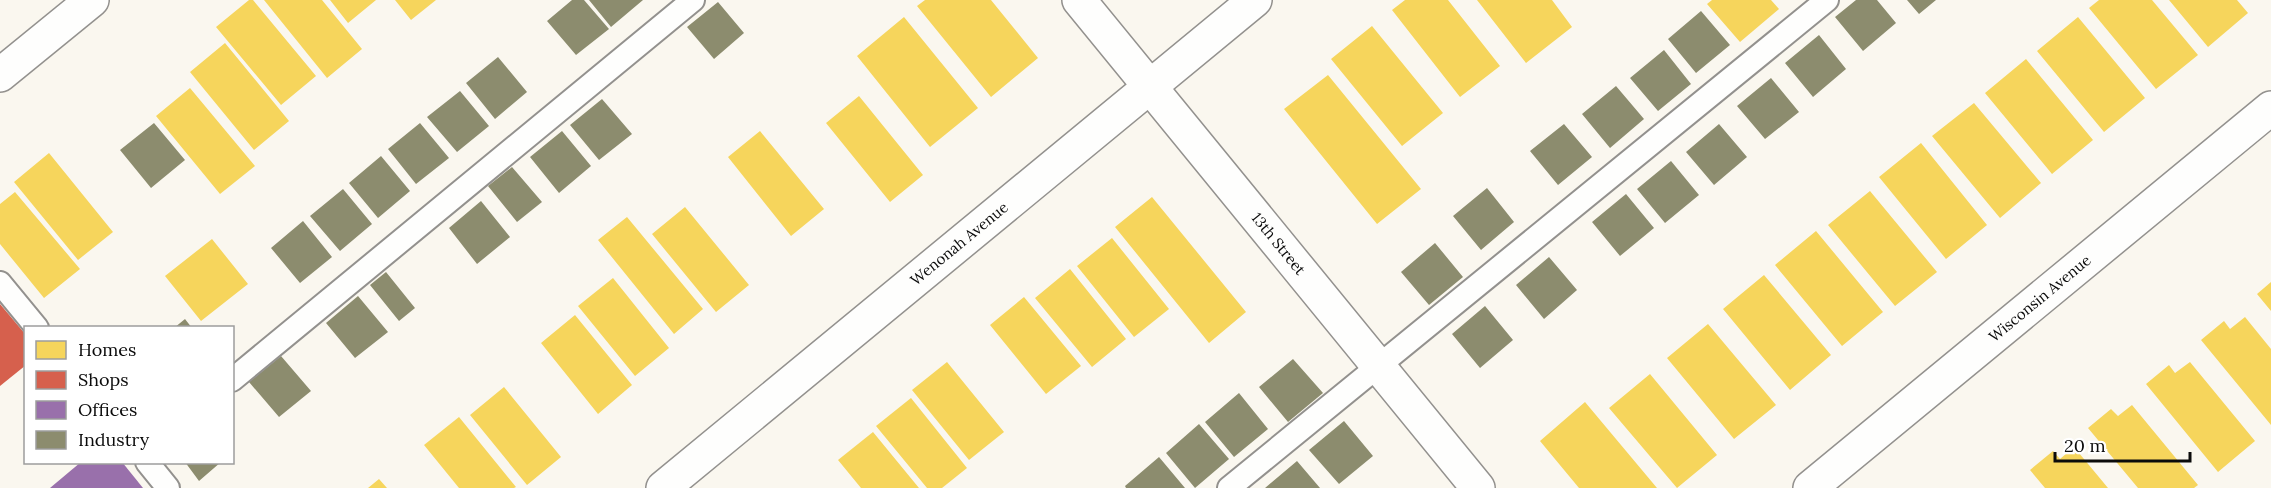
<svg xmlns="http://www.w3.org/2000/svg" width="2271" height="488" font-family="Lora,serif">
<style>
.homes{fill:#f6d55c}
.shops{fill:#d6604d}
.offices{fill:#9970ab}
.industry{fill:#8c8c6e}
.lines{fill:none;stroke-linecap:round;stroke-linejoin:round}
.lane-casing{stroke:#93918e;stroke-width:26}
.street-casing{stroke:#93918e;stroke-width:36}
.lane{stroke:#fefefd;stroke-width:22}
.street{stroke:#fefefd;stroke-width:33}
.labels{text-anchor:middle;stroke-width:6;stroke-linejoin:round;paint-order:stroke}
.street-label{font-size:15px;fill:#0b0b0b;stroke:#fff}
</style>
<rect width="100%" height="100%" fill="#faf7ef"/>
<path class="homes" d="M 249,0 L 253,0 L 316,76 L 281,105 L 216,27 Z
M 264,0 L 322,0 L 362,49 L 327,78 Z
M 330,0 L 376,0 L 348,23 Z
M 395,0 L 436,0 L 411,20 Z
M 925,0 L 991,0 L 1038,58 L 991,97 L 917,6 Z
M 1405,0 L 1448,0 L 1500,66 L 1460,97 L 1392,10 Z
M 1477,0 L 1552,0 L 1572,27 L 1526,63 Z
M 1712,0 L 1771,0 L 1779,9 L 1740,42 L 1707,4 Z
M 2099,0 L 2152,0 L 2198,55 L 2156,89 L 2089,8 Z
M 2169,0 L 2237,0 L 2248,13 L 2208,47 Z
M 904,17 L 978,108 L 930,147 L 857,56 Z
M 2078,17 L 2145,98 L 2104,132 L 2037,51 Z
M 1372,26 L 1443,113 L 1402,146 L 1331,59 Z
M 225,43 L 289,121 L 254,150 L 190,72 Z
M 2026,59 L 2093,140 L 2052,174 L 1985,93 Z
M 1328,75 L 1421,189 L 1377,224 L 1284,109 Z
M 190,88 L 255,166 L 220,194 L 156,116 Z
M 859,96 L 923,175 L 890,202 L 826,123 Z
M 1974,103 L 2041,183 L 2000,218 L 1932,136 Z
M 760,131 L 824,209 L 791,236 L 728,157 Z
M 1921,143 L 1987,225 L 1946,259 L 1879,177 Z
M 49,153 L 113,232 L 78,260 L 14,182 Z
M 1870,191 L 1937,272 L 1895,306 L 1828,225 Z
M 15,192 L 80,269 L 44,298 L 0,244 L 0,204 Z
M 1152,197 L 1246,312 L 1209,343 L 1115,227 Z
M 685,207 L 749,285 L 716,312 L 652,234 Z
M 627,217 L 703,309 L 674,334 L 598,240 Z
M 1816,231 L 1883,312 L 1842,346 L 1775,265 Z
M 1112,238 L 1169,309 L 1134,337 L 1077,266 Z
M 212,239 L 248,284 L 201,321 L 165,276 Z
M 1070,269 L 1126,339 L 1092,367 L 1035,298 Z
M 1764,275 L 1831,355 L 1790,390 L 1723,309 Z
M 613,278 L 669,348 L 635,376 L 578,306 Z
M 2271,282 L 2271,311 L 2257,294 Z
M 1024,297 L 1081,366 L 1046,394 L 990,325 Z
M 575,315 L 632,385 L 598,414 L 541,343 Z
M 2245,317 L 2271,349 L 2271,425 L 2201,340 L 2224,321 L 2230,329 Z
M 1708,324 L 1776,405 L 1734,439 L 1667,358 Z
M 947,362 L 1004,432 L 969,460 L 912,390 Z
M 2190,362 L 2255,441 L 2218,472 L 2146,384 L 2169,365 L 2175,373 Z
M 1650,374 L 1717,455 L 1677,488 L 1609,408 Z
M 504,387 L 561,457 L 527,485 L 470,415 Z
M 911,398 L 967,468 L 942,488 L 927,488 L 876,426 Z
M 1585,402 L 1657,488 L 1579,488 L 1540,441 Z
M 2132,405 L 2198,485 L 2194,488 L 2138,488 L 2088,428 L 2111,409 L 2118,416 Z
M 459,417 L 516,487 L 514,488 L 459,488 L 424,445 Z
M 873,432 L 919,488 L 861,488 L 838,460 Z
M 2074,447 L 2108,488 L 2045,488 L 2030,470 L 2053,451 L 2060,459 Z
M 379,479 L 387,488 L 368,488 Z"/>
<path class="shops" d="M 0,304 L 26,335 L 26,365 L 0,386 Z"/>
<path class="offices" d="M 81,462 L 122,462 L 143,488 L 50,488 Z"/>
<path class="industry" d="M 572,0 L 584,0 L 609,29 L 576,55 L 547,21 Z
M 589,0 L 643,0 L 611,27 Z
M 1856,0 L 1877,0 L 1896,23 L 1863,51 L 1835,17 Z
M 1907,0 L 1936,0 L 1919,14 Z
M 718,2 L 744,33 L 714,59 L 687,27 Z
M 1701,11 L 1730,45 L 1696,73 L 1668,39 Z
M 1819,35 L 1846,69 L 1813,97 L 1785,63 Z
M 1664,50 L 1691,84 L 1658,111 L 1630,78 Z
M 498,57 L 527,92 L 495,119 L 466,83 Z
M 1771,78 L 1799,112 L 1765,139 L 1737,106 Z
M 1616,86 L 1644,119 L 1610,148 L 1582,114 Z
M 460,91 L 489,126 L 457,152 L 427,117 Z
M 602,99 L 632,134 L 599,160 L 570,125 Z
M 154,123 L 185,160 L 151,188 L 120,150 Z
M 420,123 L 449,158 L 416,184 L 388,149 Z
M 1564,124 L 1592,157 L 1558,185 L 1530,151 Z
M 1719,124 L 1747,157 L 1714,185 L 1686,152 Z
M 562,131 L 591,166 L 559,193 L 530,157 Z
M 381,156 L 410,191 L 378,218 L 349,183 Z
M 1671,161 L 1699,195 L 1665,223 L 1637,189 Z
M 512,167 L 542,202 L 517,222 L 488,186 Z
M 1487,188 L 1514,222 L 1481,250 L 1453,216 Z
M 343,189 L 372,224 L 340,251 L 310,216 Z
M 1626,194 L 1654,228 L 1620,256 L 1592,222 Z
M 481,201 L 510,237 L 477,264 L 449,228 Z
M 303,221 L 332,257 L 300,283 L 271,248 Z
M 1435,243 L 1463,277 L 1429,305 L 1401,272 Z
M 1549,257 L 1577,290 L 1544,319 L 1516,285 Z
M 386,272 L 415,308 L 399,321 L 370,285 Z
M 358,296 L 388,332 L 355,358 L 326,323 Z
M 1485,306 L 1513,340 L 1480,368 L 1452,334 Z
M 185,319 L 192,328 L 174,328 Z
M 281,356 L 311,391 L 279,417 L 249,382 Z
M 1293,359 L 1323,393 L 1288,422 L 1259,387 Z
M 1239,393 L 1268,429 L 1234,457 L 1205,422 Z
M 1344,421 L 1373,456 L 1339,484 L 1309,450 Z
M 1199,424 L 1229,459 L 1195,488 L 1166,453 Z
M 1159,457 L 1185,488 L 1126,488 L 1125,486 Z
M 1297,461 L 1320,488 L 1265,488 Z
M 185,462 L 221,462 L 199,481 Z"/>
<g class="lines">
<defs>
<path id="lane" d="M 0,283 L 37,328
M 232,380 L 693,0
M 147,462 L 168,488
M 1229,488 L 1827,0"/>
<g id="street">
<path id="s1" d="M 1079,0 L 1478,488"/>
<path d="M 0,75 L 92,0"/>
<path id="s2" d="M 663,488 L 1255,0"/>
<path id="s3" d="M 1810,488 L 2271,108"/>
</g>
</defs>
<use href="#lane" class="lane-casing"/>
<use href="#street" class="street-casing"/>
<use href="#lane" class="lane"/>
<use href="#street" class="street"/>
</g>
<g class="labels">
<g class="street-label">
<text dy="5" stroke="none"><textPath href="#s2" startOffset="384">Wenonah Avenue</textPath></text>
<text dy="5" stroke="none"><textPath href="#s1" startOffset="315">13th Street</textPath></text>
<text dy="5" stroke="none"><textPath href="#s3" startOffset="298">Wisconsin Avenue</textPath></text>
</g>
</g>
<rect x="24" y="326" width="210" height="138" fill="#ffffff" stroke="#9d9d9d" stroke-width="1.5"/>
<rect x="36" y="341" width="30" height="18" fill="#f6d55c" stroke="#9d9d9d" stroke-width="1.5"/>
<text x="78" y="356" font-size="18" fill="#0b0b0b">Homes</text>
<rect x="36" y="371" width="30" height="18" fill="#d6604d" stroke="#9d9d9d" stroke-width="1.5"/>
<text x="78" y="386" font-size="18" fill="#0b0b0b">Shops</text>
<rect x="36" y="401" width="30" height="18" fill="#9970ab" stroke="#9d9d9d" stroke-width="1.5"/>
<text x="78" y="416" font-size="18" fill="#0b0b0b">Offices</text>
<rect x="36" y="431" width="30" height="18" fill="#8c8c6e" stroke="#9d9d9d" stroke-width="1.5"/>
<text x="78" y="446" font-size="18" fill="#0b0b0b">Industry</text>
<path d="M2055 452v9h135v-9" fill="none" stroke="#0b0b0b" stroke-width="3"/>
<text x="2064" y="452" font-size="18" fill="#0b0b0b" stroke="#ffffff" stroke-width="4.5" paint-order="stroke">20 m</text>
</svg>
